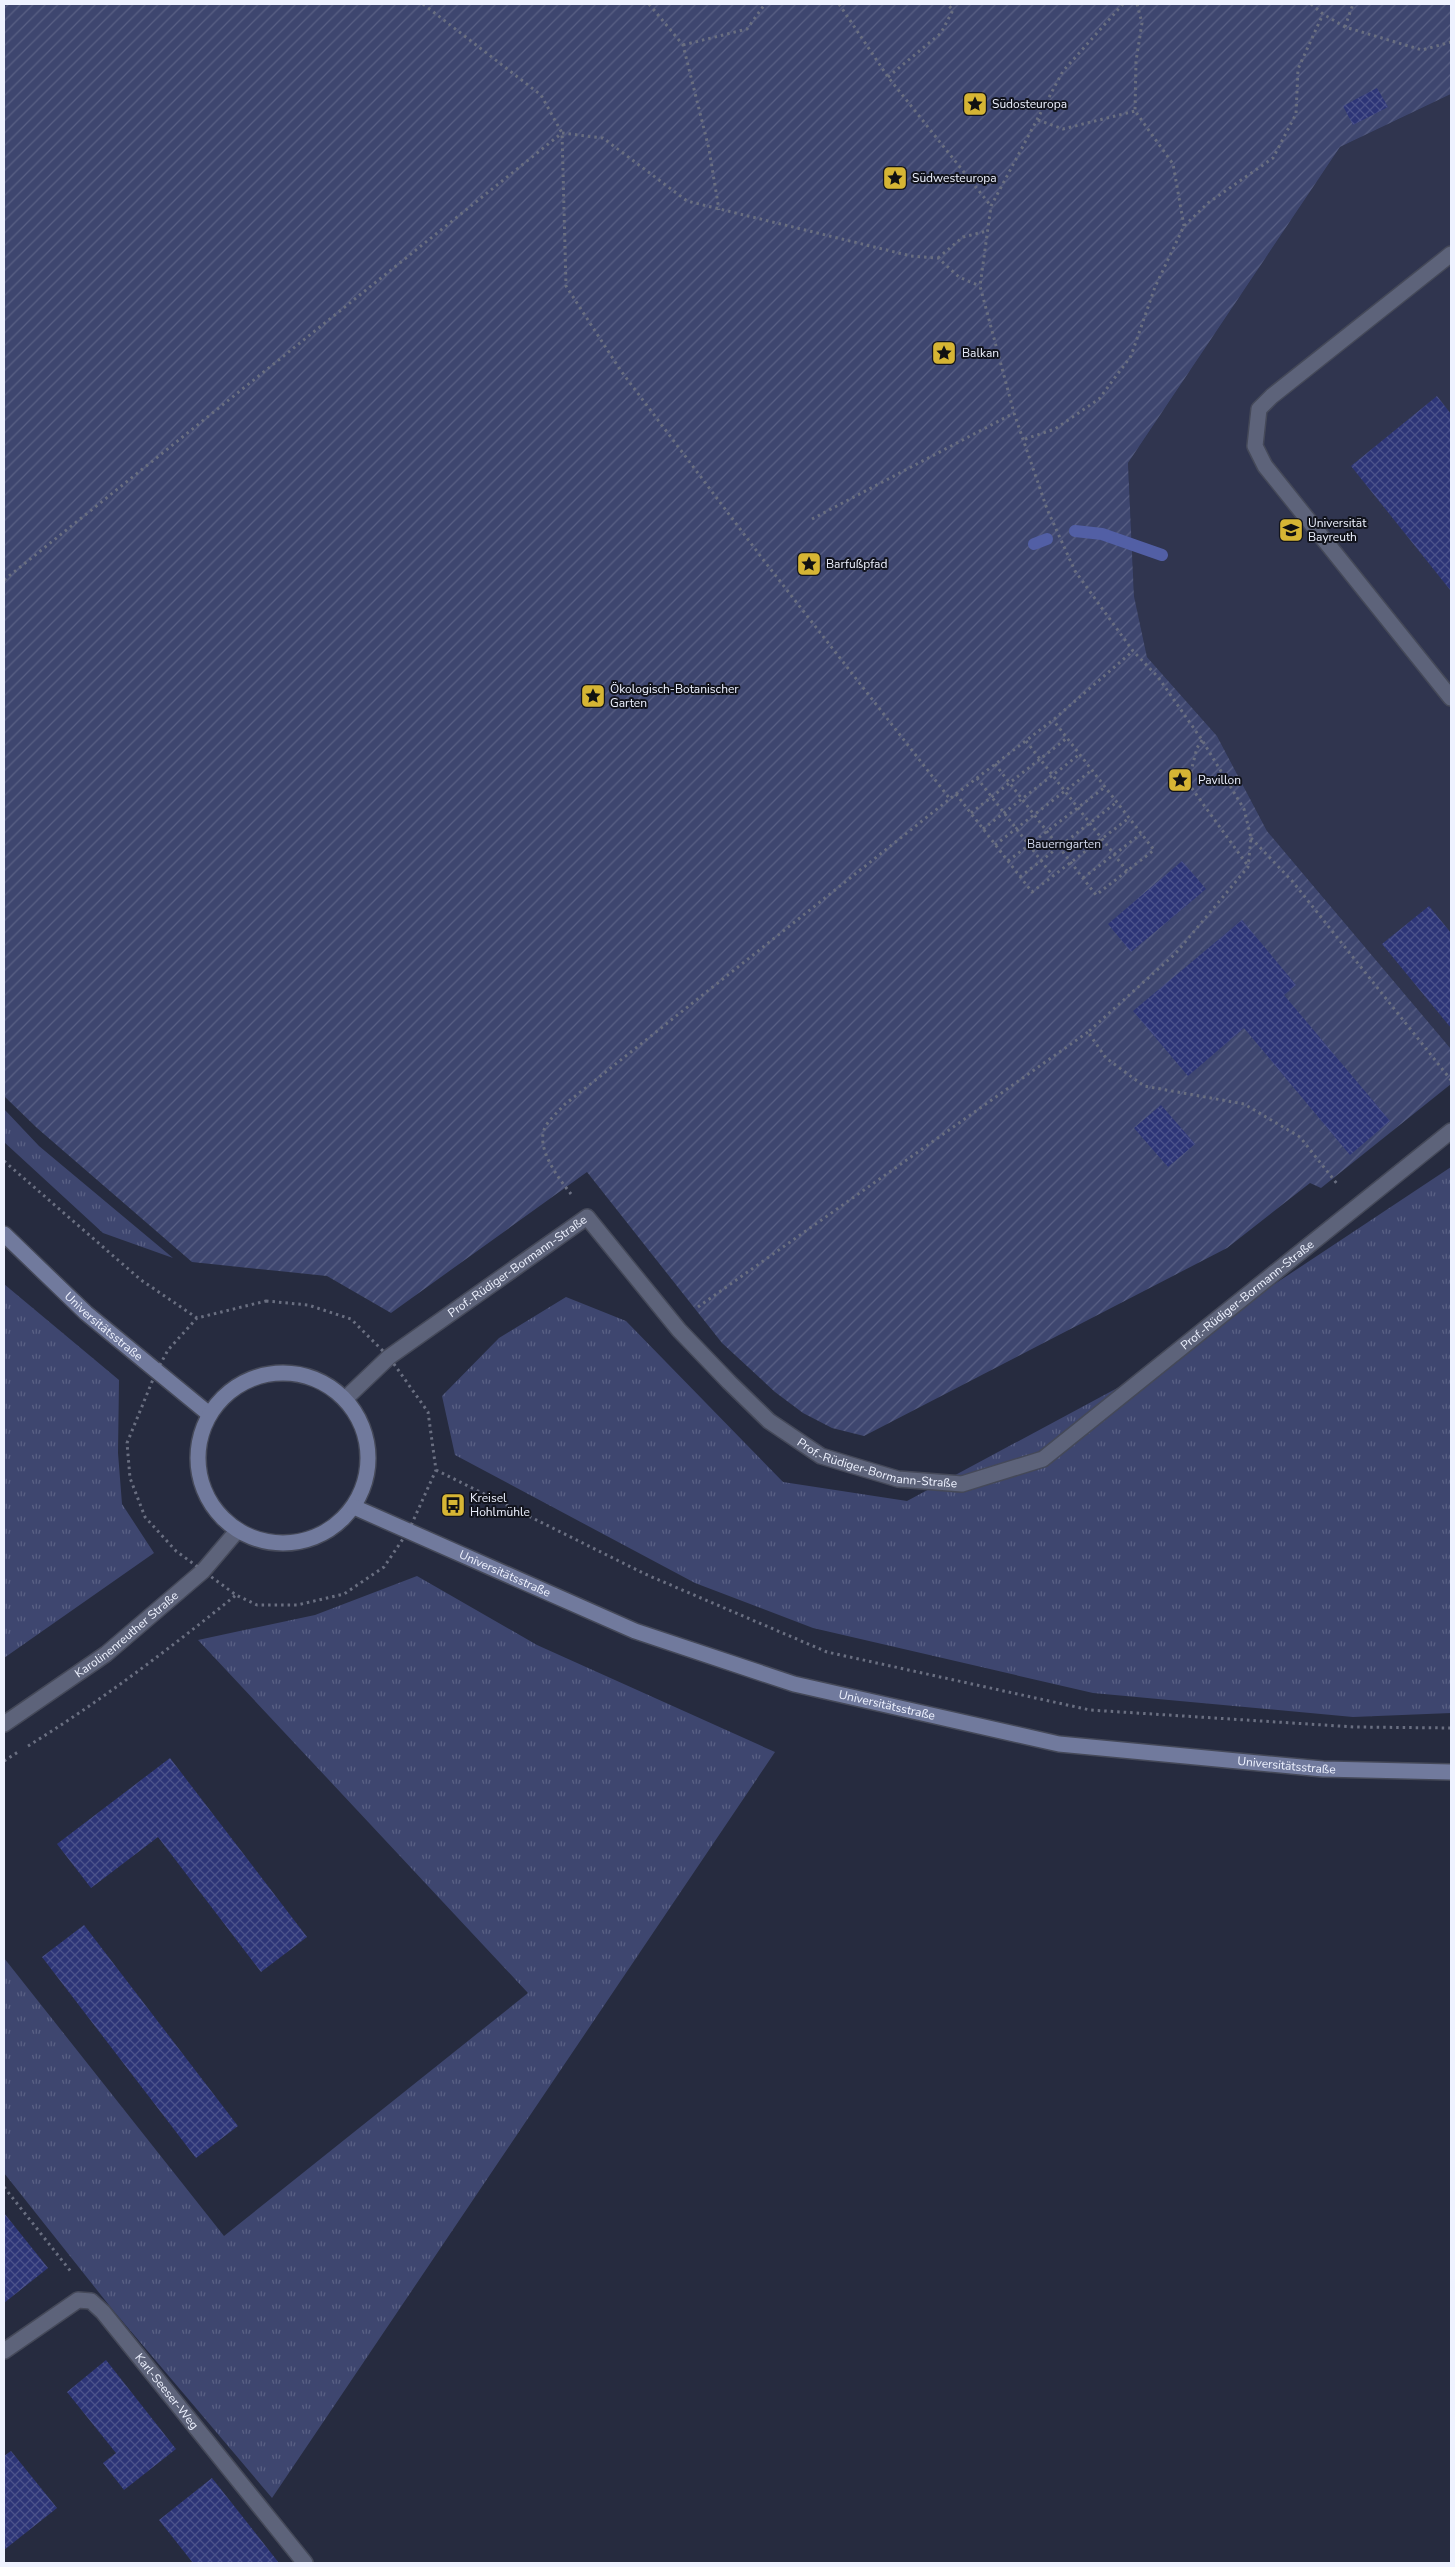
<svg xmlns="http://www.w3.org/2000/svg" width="1455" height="2567" font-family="'Nunito Sans',sans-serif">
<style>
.built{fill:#30354f}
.grass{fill:url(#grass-tufts)}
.garden{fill:url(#garden-furrows)}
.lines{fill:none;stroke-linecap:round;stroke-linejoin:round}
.stream{stroke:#525fa5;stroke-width:12}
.building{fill:url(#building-cross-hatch)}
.lane-casing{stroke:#454959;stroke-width:18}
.street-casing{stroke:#454959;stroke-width:18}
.secondary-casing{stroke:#454959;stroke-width:18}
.path{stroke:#6a6f81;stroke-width:3;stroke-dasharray:2.5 4;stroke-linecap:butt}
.lane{stroke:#5d637a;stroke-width:15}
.street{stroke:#5d637a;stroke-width:15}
.secondary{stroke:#717a9d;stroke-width:15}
.labels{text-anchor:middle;stroke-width:4;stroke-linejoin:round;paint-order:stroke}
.poi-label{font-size:12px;fill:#eef2ff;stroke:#12141d;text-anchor:start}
.park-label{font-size:12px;fill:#d4daee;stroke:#12141d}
.street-label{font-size:12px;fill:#eef2ff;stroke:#12141d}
</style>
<defs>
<pattern id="grass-tufts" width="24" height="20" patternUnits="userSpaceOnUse" patternTransform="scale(1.25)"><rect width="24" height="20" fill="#3e466f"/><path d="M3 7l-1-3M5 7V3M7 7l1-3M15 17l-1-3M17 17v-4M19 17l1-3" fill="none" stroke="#5a6185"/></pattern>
<pattern id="garden-furrows" width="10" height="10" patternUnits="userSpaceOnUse" patternTransform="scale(1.25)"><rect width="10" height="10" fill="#3e466f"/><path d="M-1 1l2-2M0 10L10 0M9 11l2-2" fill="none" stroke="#5a6185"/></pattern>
<pattern id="building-cross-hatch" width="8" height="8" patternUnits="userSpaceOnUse" patternTransform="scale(1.25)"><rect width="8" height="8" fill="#2d3577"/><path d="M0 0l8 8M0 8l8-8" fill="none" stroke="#4c538b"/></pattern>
</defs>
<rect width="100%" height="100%" fill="#262b3f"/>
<path class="built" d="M 1451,94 L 1451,1049 L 1267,831 L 1217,736 L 1147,657 L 1134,596 L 1128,463 L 1340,147 Z"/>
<path class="grass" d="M 4,1109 L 39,1146 L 173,1258 L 103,1233 L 4,1142 Z
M 1451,1167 L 1451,1713 L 1353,1717 L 1093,1693 L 813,1628 L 695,1583 L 455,1455 L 442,1396 L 499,1338 L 566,1297 L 626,1321 L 783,1482 L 907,1501 L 1121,1386 Z
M 4,1284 L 119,1380 L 118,1453 L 122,1504 L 154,1553 L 4,1658 Z
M 417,1576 L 537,1645 L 775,1752 L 272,2498 L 112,2309 L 4,2173 L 4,1958 L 224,2236 L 528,1993 L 198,1640 L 315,1615 Z"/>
<path class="garden" d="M 4,4 L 1451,4 L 1451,94 L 1340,147 L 1128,463 L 1134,596 L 1147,657 L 1217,736 L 1267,831 L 1451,1049 L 1451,1084 L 1321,1188 L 1310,1183 L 1227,1248 L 864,1436 L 832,1428 L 803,1413 L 775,1392 L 722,1343 L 587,1172 L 391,1313 L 327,1276 L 192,1262 L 37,1128 L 4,1096 Z"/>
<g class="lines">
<path class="stream" d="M 1075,531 L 1102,534 L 1162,555
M 1034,544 L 1047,539"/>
</g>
<path class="building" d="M 1377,88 L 1388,107 L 1353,125 L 1343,106 Z
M 1437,396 L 1451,414 L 1451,591 L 1351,466 Z
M 1182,861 L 1206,889 L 1131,952 L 1108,924 Z
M 1429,906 L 1451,933 L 1451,1028 L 1382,944 Z
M 1242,920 L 1296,985 L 1284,995 L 1390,1121 L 1350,1155 L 1244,1028 L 1188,1076 L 1133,1011 Z
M 1161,1105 L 1195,1144 L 1168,1167 L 1134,1128 Z
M 170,1758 L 307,1937 L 261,1972 L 158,1837 L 91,1888 L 57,1844 Z
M 84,1925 L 238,2126 L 196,2158 L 42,1957 Z
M 4,2213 L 48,2268 L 4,2303 Z
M 106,2360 L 176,2449 L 124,2490 L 103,2463 L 116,2453 L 67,2392 Z
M 11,2451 L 57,2508 L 4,2550 L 4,2456 Z
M 212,2478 L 279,2563 L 193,2563 L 159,2520 Z"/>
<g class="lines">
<defs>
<path id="lane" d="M 1451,254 L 1272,396 L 1259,409 L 1255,446 L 1265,466 L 1451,698"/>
<g id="street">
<path id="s1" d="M 345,1399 L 389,1357 L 587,1217 L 679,1330 L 729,1382 L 769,1421 L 821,1456 L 898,1479 L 962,1484 L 1043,1459 L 1451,1131"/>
<path id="s2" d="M 4,1724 L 106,1654 L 203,1571 L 237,1531"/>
<path id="s3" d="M 4,2351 L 78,2300 L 91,2301 L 103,2312 L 305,2563"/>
</g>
<g id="secondary">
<path id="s4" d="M 4,1234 L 86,1313 L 209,1414"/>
<circle cx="283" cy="1458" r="85"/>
<path id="s5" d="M 354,1507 L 635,1631 L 794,1684 L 1059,1744 L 1323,1769 L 1451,1772"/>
</g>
</defs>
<use href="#lane" class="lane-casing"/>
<use href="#street" class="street-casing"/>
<use href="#secondary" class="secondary-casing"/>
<path class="path" d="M 423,4 L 541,95 L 562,133 L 566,286 L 621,371 L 765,562 L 950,799
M 649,4 L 683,45 L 709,149 L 719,210
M 839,4 L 888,77 L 991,206
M 1123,4 L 1063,71 L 991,206 L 980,286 L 1014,413 L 1047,509 L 1075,571 L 1133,651 L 1158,677 L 1202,740 L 1244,809 L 1251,838 L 1248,867 L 1176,953 L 1088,1032 L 1106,1058 L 1144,1086 L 1244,1104 L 1300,1137 L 1338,1185
M 1137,4 L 1142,23 L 1136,61 L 1135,111 L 1173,164 L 1184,226
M 1311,4 L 1323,14 L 1345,27 L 1422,50 L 1451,42
M 1345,27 L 1353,4
M 683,45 L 747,29 L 765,4
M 888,77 L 941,33 L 953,10 L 947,4
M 1038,120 L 1063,129 L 1135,111
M 938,258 L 963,237 L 987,231
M 1025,439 L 1055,429 L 1099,399 L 1131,356 L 1155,287 L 1184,226 L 1208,203 L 1273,158 L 1296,114 L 1298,69 L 1323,14
M 812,519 L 1014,413
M 4,580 L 562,133 L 603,138 L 687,201 L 911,256 L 938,258 L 959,277 L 980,286
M 1202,740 L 1197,748 L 1188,783 L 1248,866
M 1026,741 L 1127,871
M 995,764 L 1096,895 L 1154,850 L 1053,720
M 977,778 L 1053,876
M 956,794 L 1032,892 L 1129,818
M 971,813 L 1067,738
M 983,829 L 1080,754
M 1251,838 L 1293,882 L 1451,1080
M 995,845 L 1092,770
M 1008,861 L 1105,787
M 1020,877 L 1117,802
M 1083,878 L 1141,834
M 4,1161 L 141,1280 L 197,1318
M 571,1194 C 559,1179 537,1150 544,1130 C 547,1121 558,1112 564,1105 L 956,794 L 1053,720 L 1133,651
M 266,1301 L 308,1305 L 351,1319 L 389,1357 L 428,1412 L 436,1470 L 409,1530 L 384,1567 L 344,1594 L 297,1605 L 257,1605 L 236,1595 L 176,1551 L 145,1517 L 130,1478 L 127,1443 L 156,1372 L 168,1350 L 197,1318 Z
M 698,1307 L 1088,1032
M 436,1470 L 645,1574 L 827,1652 L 1090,1710 L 1355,1727 L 1451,1728
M 28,1746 C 101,1701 169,1649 236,1595
M 4,1761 L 18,1752
M 4,2187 L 72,2273"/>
<use href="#lane" class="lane"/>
<use href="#street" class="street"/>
<use href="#secondary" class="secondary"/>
</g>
<defs>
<symbol id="sight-square" viewBox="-11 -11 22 22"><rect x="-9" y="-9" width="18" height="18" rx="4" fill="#d6b534" stroke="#12141d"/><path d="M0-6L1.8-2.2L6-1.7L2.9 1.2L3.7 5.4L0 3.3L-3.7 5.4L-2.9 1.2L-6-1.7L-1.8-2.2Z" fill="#111"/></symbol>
<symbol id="university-square" viewBox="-11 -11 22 22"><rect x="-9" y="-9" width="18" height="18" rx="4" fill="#d6b534" stroke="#12141d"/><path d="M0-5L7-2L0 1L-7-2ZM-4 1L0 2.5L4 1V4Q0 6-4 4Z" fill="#111"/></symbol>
<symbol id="bus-square" viewBox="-11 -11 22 22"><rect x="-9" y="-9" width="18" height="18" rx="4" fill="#d6b534" stroke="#12141d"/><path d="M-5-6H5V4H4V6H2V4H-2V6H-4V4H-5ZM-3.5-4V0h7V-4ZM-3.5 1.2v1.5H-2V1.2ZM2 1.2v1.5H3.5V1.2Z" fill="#111"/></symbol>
</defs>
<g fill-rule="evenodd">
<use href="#sight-square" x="961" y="90" width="28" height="28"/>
<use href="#sight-square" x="881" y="164" width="28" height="28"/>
<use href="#sight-square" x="930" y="339" width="28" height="28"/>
<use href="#university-square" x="1277" y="516" width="28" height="28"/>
<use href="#sight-square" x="795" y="550" width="28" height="28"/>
<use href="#sight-square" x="579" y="682" width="28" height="28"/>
<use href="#sight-square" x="1166" y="766" width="28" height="28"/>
<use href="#bus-square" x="439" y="1491" width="28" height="28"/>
</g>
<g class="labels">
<g class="poi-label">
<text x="992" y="108">Südosteuropa</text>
<text x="912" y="182">Südwesteuropa</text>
<text x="962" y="357">Balkan</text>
<text x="1308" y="527">Universität<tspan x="1308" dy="14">Bayreuth</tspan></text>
<text x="826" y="568">Barfußpfad</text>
<text x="610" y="693">Ökologisch-Botanischer<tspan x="610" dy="14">Garten</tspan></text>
<text x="1198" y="784">Pavillon</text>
<text x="470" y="1502">Kreisel<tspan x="470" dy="14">Hohlmühle</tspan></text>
</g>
<g class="park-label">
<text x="1064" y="848">Bauerngarten</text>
</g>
<g class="street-label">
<text dy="4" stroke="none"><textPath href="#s1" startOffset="218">Prof.-Rüdiger-Bormann-Straße</textPath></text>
<text dy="4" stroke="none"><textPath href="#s1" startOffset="1131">Prof.-Rüdiger-Bormann-Straße</textPath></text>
<text dy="4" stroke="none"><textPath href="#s4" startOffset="136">Universitätsstraße</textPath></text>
<text dy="4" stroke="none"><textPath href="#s1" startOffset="696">Prof.-Rüdiger-Bormann-Straße</textPath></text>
<text dy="4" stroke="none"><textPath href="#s5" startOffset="165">Universitätsstraße</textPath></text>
<text dy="4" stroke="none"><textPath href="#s2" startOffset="152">Karolinenreuther Straße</textPath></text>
<text dy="4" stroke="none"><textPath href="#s5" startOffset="570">Universitätsstraße</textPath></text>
<text dy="4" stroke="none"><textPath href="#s5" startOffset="975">Universitätsstraße</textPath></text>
<text dy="4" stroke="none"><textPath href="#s3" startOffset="221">Karl-Seeser-Weg</textPath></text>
</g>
</g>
<rect width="1455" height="2567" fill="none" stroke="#eef2ff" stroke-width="10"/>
</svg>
